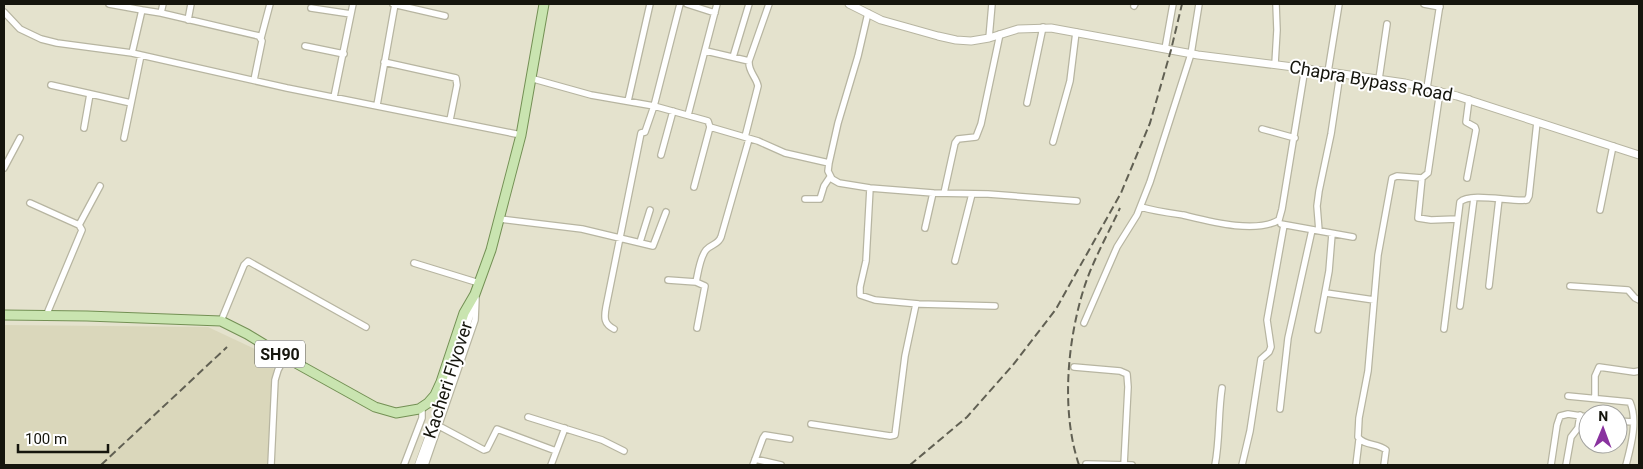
<svg xmlns="http://www.w3.org/2000/svg" width="1643" height="469" font-family="Roboto,sans-serif">
<style>
.built{fill:#dad7bb}
.lines{fill:none;stroke-linecap:round;stroke-linejoin:round}
.minor-casing{stroke:#b7b5a1;stroke-width:8}
.tertiary-casing{stroke:#b7b5a1;stroke-width:9}
.secondary-casing{stroke:#b7b5a1;stroke-width:9}
.primary-casing{stroke:#739054;stroke-width:11}
.minor{stroke:#fff;stroke-width:5.5}
.tertiary{stroke:#fff;stroke-width:7}
.secondary{stroke:#fff;stroke-width:8}
.primary{stroke:#c9e4b0;stroke-width:9}
.rail{stroke:#616053;stroke-width:2;stroke-dasharray:8 4;stroke-linecap:butt}
.labels{text-anchor:middle;stroke-width:4;stroke-linejoin:round;paint-order:stroke}
.shield{fill:#fff;stroke:#5b5b56;stroke-width:1}
.shield-label{font-size:16px;font-weight:bold;fill:#15150d}
.street-label{font-size:18px;fill:#15150d;stroke:#fff}
</style>
<rect width="100%" height="100%" fill="#e4e2cd"/>
<path class="built" d="M 4,325 L 208,327 L 274,358 L 271,465 L 4,465 Z"/>
<g class="lines">
<defs>
<path id="minor" d="M 109,4 L 142,10
M 393,4 L 445,16
M 687,4 L 715,13
M 1424,4 L 1440,7
M 1134,6 L 1135,4
M 311,8 L 351,14
M 4,12 L 20,29 L 41,39 L 57,43 L 132,53 L 287,88 L 521,135
M 161,13 L 259,36 L 262,41 L 254,80
M 868,13 L 858,56 L 838,123 L 829,163 L 828,171 L 832,179 L 839,183 L 870,188 L 933,193 L 988,194 L 1077,201
M 188,20 L 191,4
M 261,38 L 270,4
M 989,38 L 992,4
M 305,46 L 344,54
M 1165,49 L 1173,4
M 706,51 L 749,61
M 132,53 L 142,10 L 161,13 L 163,4
M 733,57 L 749,4
M 384,62 L 456,78 L 457,85 L 450,120
M 1275,64 L 1277,30 L 1276,4
M 1328,72 L 1339,4
M 530,78 L 591,95 L 654,106 L 708,121 L 710,127 L 694,187
M 1379,79 L 1387,24
M 51,85 L 131,103
M 1427,88 L 1440,4
M 334,97 L 353,4
M 628,101 L 650,4
M 1027,103 L 1043,27
M 377,105 L 395,4
M 688,115 L 717,4
M 710,127 L 758,141 L 785,153 L 829,163
M 84,128 L 90,94
M 1262,129 L 1295,138
M 745,137 L 758,86 C 756,76 748,72 749,61 L 769,4
M 124,138 L 141,55
M 1053,142 L 1070,81 L 1076,32
M 661,155 L 673,111
M 4,168 L 20,138
M 1422,178 L 1418,218 L 1431,220 L 1457,219
M 1467,178 L 1476,130 L 1475,127 L 1466,122 L 1469,99
M 870,188 L 866,261 L 860,287 L 860,295 L 875,300 L 919,304 L 995,306
M 944,193 L 955,143 L 958,139 L 976,137 L 981,124 L 1000,34
M 805,199 L 820,199 L 824,186 L 830,177
M 30,203 L 79,225 L 82,230 L 46,316
M 1141,207 C 1154,211 1169,213 1183,215 C 1208,221 1255,234 1279,220 L 1282,209 L 1305,68
M 1600,210 L 1613,146
M 500,219 L 582,229 L 653,246 L 666,212
M 1281,224 L 1353,237
M 79,225 L 100,186
M 925,228 L 933,193
M 1319,231 L 1317,206 L 1319,191 L 1331,134 L 1340,74
M 640,242 L 650,210
M 955,261 L 972,194
M 414,263 L 479,283
M 668,280 L 696,282 L 705,286 L 697,328
M 696,282 C 698,273 700,257 706,250 C 711,244 718,245 721,237 L 749,139
M 1489,286 L 1499,199
M 1570,286 L 1628,290 L 1635,298 L 1639,300
M 1326,293 L 1374,300
M 1460,306 L 1474,198
M 221,321 L 244,265 L 248,261 L 366,327
M 1084,323 L 1117,247 L 1137,215 L 1150,182 L 1191,54 L 1199,4
M 614,329 C 604,324 604,318 606,307 L 641,133 L 645,132 L 654,106 L 680,4
M 1444,329 L 1460,202 C 1470,192 1511,202 1527,200 L 1529,196 L 1537,122
M 1318,330 L 1329,271 L 1332,234
M 1074,367 L 1120,371 L 1127,374 L 1128,387 L 1124,465
M 1568,396 L 1630,402 C 1638,421 1631,446 1626,465
M 1595,398 L 1595,376 L 1599,367 L 1634,372 L 1639,371
M 1280,409 L 1288,338 L 1312,230
M 528,417 L 602,440 L 624,451
M 1618,421 L 1633,422
M 811,424 L 890,436 L 895,435 L 905,356 L 916,304
M 439,426 L 484,450 L 487,449 L 497,429 L 556,451
M 755,459 L 781,465
M 1086,464 L 1132,465
M 271,465 L 275,380 L 278,370 L 285,357
M 404,465 L 422,418 L 422,407
M 425,465 L 475,320 L 476,298
M 551,465 L 565,428
M 753,465 L 763,438 L 765,435 L 790,439
M 1215,465 C 1220,439 1218,414 1222,388
M 1242,465 L 1250,431 L 1261,359 L 1269,352 L 1271,347 L 1267,320 L 1284,225
M 1356,465 L 1359,440
M 1384,465 L 1386,450 C 1378,443 1364,446 1358,437 L 1359,418 L 1368,371 L 1378,255 L 1392,178 L 1397,176 L 1422,178 L 1428,173 L 1440,91
M 1551,465 L 1557,425 L 1560,416 L 1568,414 L 1588,417
M 1566,465 L 1571,437 L 1578,428 L 1580,415"/>
<path id="tertiary" d="M 849,4 L 881,20 L 938,36 L 956,40 L 971,41 L 989,38 L 1018,29 L 1051,28 L 1198,55 L 1301,68 L 1405,83 L 1457,96 L 1639,155"/>
<path id="secondary" d="M 419,465 L 438,413 L 473,303"/>
<path id="primary" d="M 4,315 L 87,316 L 221,321 L 247,334 L 285,357 L 375,407 L 396,413 L 419,409 L 428,403 L 435,395 L 441,382 L 464,313 L 475,294 L 491,250 L 521,135 L 544,4"/>
</defs>
<use href="#minor" class="minor-casing"/>
<use href="#tertiary" class="tertiary-casing"/>
<use href="#secondary" class="secondary-casing"/>
<use href="#primary" class="primary-casing"/>
<use href="#minor" class="minor"/>
<use href="#tertiary" class="tertiary"/>
<use href="#secondary" class="secondary"/>
<use href="#primary" class="primary"/>
<path class="rail" d="M 101,465 L 227,347
M 910,465 L 967,417 L 1013,365 L 1056,309 L 1121,193 L 1150,123 L 1171,50 L 1182,4
M 1079,465 C 1061,412 1067,342 1084,288 C 1093,260 1108,234 1120,208"/>
</g>
<g class="labels">
<rect class="shield" x="255" y="340.5" width="50" height="27" rx="4"/>
<g class="shield-label">
<text x="280" y="360">SH90</text>
</g>
<g class="street-label">
<text transform="translate(1371 81) rotate(10)" y="6">Chapra Bypass Road</text>
<text transform="translate(448 380) rotate(-72)" y="6">Kacheri Flyover</text>
</g>
</g>
<rect width="1643" height="469" fill="none" stroke="#15150d" stroke-width="10"/>
<g transform="translate(1603 429) rotate(1)"><circle r="24" fill="#ffffff" stroke="#a1a19e"/>
<path d="M0-4L9 19L0 12L-9 19Z" fill="#89329f"/>
<text y="-8" font-size="14" font-weight="bold" text-anchor="middle" fill="#15150d">N</text>
</g>
<path d="M18 444v8h90v-8" fill="none" stroke="#15150d" stroke-width="2.5"/>
<text x="25" y="444" font-size="15" fill="#15150d" stroke="#ffffff" stroke-width="4" paint-order="stroke">100 m</text>
</svg>
